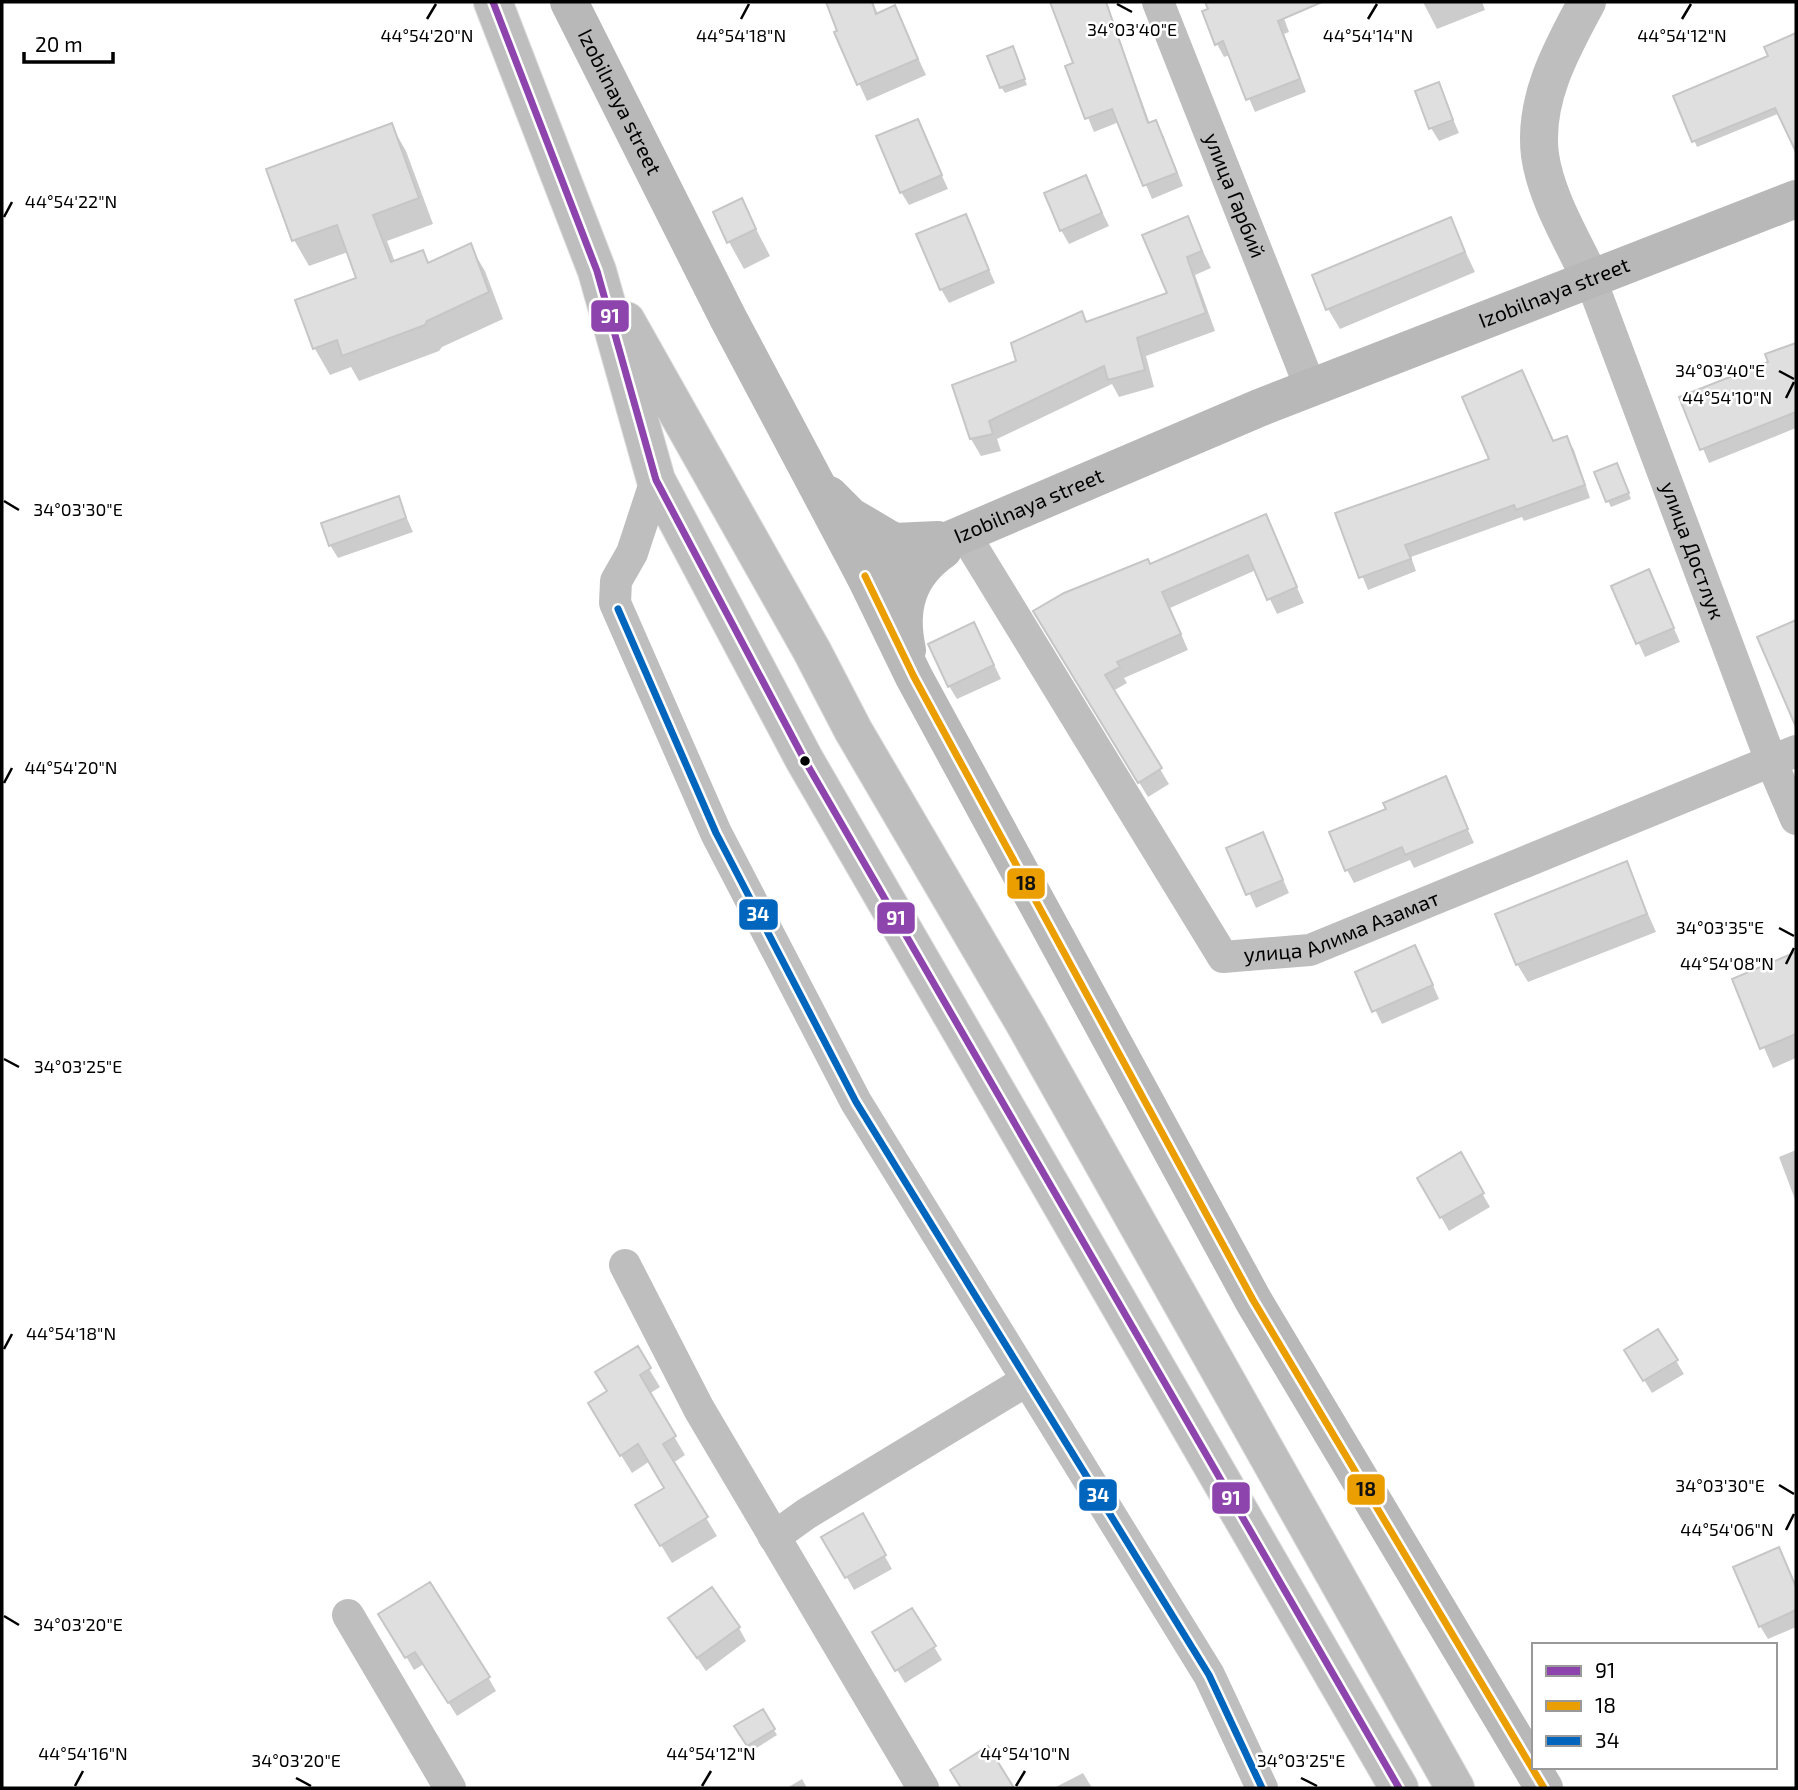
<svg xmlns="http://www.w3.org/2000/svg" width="1798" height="1790" font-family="'Exo 2',sans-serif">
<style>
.shadow{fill:#0003}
.building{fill:#dfdfdf;stroke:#c6c6c6;stroke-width:2}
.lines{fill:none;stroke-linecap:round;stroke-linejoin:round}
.primary-casing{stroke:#dbdbdb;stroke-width:40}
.minor{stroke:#bebebe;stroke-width:32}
.tertiary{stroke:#bebebe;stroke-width:38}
.secondary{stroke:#b8b8b8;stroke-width:38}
.primary{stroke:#bebebe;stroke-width:38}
.bus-1-casing{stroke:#fff;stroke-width:12}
.bus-2-casing{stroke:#fff;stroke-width:12}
.bus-3-casing{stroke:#fff;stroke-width:12}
.bus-1{stroke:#8e44ad;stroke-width:7}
.bus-2{stroke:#eb9e00;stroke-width:7}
.bus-3{stroke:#0065bd;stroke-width:7}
.ticks{fill:none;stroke:#000;stroke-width:2.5}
.bus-dot{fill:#000;stroke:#fff;stroke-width:2.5}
.labels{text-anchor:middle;stroke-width:5;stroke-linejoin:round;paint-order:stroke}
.street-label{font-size:21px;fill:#000;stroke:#fff}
.ticks-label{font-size:18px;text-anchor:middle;fill:#000;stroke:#fff;stroke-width:5;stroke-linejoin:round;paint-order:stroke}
.line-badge{stroke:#fff;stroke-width:2.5}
.badge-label{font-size:19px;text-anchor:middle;font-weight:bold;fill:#fff}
.pale-badge-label{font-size:19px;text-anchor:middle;font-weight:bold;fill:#111}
</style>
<rect width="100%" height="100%" fill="#fff"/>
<path class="shadow" d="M 828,2 L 873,2 L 878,15 L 895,8 L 926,75 L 867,101 L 836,33 L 839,32 Z
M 1052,2 L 1106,2 L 1150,124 L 1155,122 L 1163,135 L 1183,186 L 1152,199 L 1119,122 L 1094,132 L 1067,67 L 1076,64 Z
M 1207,2 L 1278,2 L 1289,32 L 1284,34 L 1306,92 L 1255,112 L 1230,55 L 1224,57 L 1217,44 Z
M 1423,2 L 1482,2 L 1485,10 L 1437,29 Z
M 1794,36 L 1796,148 L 1780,113 L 1697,147 L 1676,97 L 1771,57 Z
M 1015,54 L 1027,85 L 1005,93 L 1001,87 Z
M 1438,84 L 1459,133 L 1439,141 L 1431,128 Z
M 917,121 L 948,189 L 909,205 L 901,192 Z
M 391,125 L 406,151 L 433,224 L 387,241 L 395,262 L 423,252 L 430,264 L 470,246 L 485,271 L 503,319 L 442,347 L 439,351 L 359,381 L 351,367 L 330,375 L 315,349 L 298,301 L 358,279 L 348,252 L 309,266 L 294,240 Z
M 1085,177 L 1109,226 L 1069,244 L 1061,230 Z
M 741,200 L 770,256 L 744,269 L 729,242 Z
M 965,216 L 995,283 L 949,303 L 941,289 Z
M 1187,218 L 1211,268 L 1195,275 L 1215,331 L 1146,356 L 1154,387 L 1119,397 L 1112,384 L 997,439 L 1001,451 L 981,456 L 971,439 L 1018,362 L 1169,294 Z
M 1450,219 L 1475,272 L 1340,329 L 1328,309 Z
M 1796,344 L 1796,428 L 1709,463 L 1682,398 L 1770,363 L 1767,355 Z
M 1521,372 L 1554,443 L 1567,438 L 1574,450 L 1590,498 L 1524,521 L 1522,517 L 1411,557 L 1416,571 L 1368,590 L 1337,514 L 1492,460 Z
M 1620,471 L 1631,499 L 1611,507 L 1608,501 Z
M 398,498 L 413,532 L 338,558 L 330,545 Z
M 1265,517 L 1304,603 L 1277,614 L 1256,570 L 1170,608 L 1188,650 L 1124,678 L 1127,683 L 1113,691 L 1169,784 L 1148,797 L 1044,626 L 1150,566 Z
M 1648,571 L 1680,642 L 1645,657 L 1613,587 Z
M 981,638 L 1001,679 L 957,699 L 949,686 Z
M 1445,779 L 1474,843 L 1414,868 L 1410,860 L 1354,883 L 1347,870 L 1388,810 Z
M 1269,848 L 1289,893 L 1256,908 L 1229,849 Z
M 1626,864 L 1656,932 L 1528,982 L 1517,964 Z
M 1796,954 L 1796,1058 L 1773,1068 L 1734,980 Z
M 1422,960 L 1439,999 L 1382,1024 L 1357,973 Z
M 1796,1150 L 1796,1202 L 1779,1157 Z
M 1460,1155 L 1490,1207 L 1449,1231 L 1419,1178 Z
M 1658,1331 L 1684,1374 L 1652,1393 L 1626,1350 Z
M 637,1349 L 660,1387 L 649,1394 L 685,1455 L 673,1463 L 717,1536 L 672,1563 L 637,1506 L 666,1488 L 650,1461 L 632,1473 L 600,1421 L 608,1392 Z
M 862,1516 L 892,1569 L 854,1590 L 824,1537 Z
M 1778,1549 L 1796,1586 L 1796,1627 L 1768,1639 L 1760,1626 Z
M 912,1610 L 942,1660 L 905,1683 L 875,1633 Z
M 381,1614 L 488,1677 L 496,1691 L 457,1716 L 424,1664 L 414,1670 Z
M 670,1619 L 739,1628 L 746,1641 L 706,1671 Z
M 763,1711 L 777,1735 L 752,1751 L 737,1727 Z
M 1083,1773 L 1092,1788 L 1054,1788 Z
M 802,1779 L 807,1788 L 787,1788 Z"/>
<path class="building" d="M 826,2 L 872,2 L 876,14 L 895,5 L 918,59 L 857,85 L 834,32 L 837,31 Z
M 1050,2 L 1106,2 L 1148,123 L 1156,120 L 1177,173 L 1143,186 L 1112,109 L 1085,119 L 1065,66 L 1073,63 Z
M 1205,2 L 1322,2 L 1278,21 L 1300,79 L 1246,100 L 1223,41 L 1215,45 L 1202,11 L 1208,9 Z
M 1796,33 L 1796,152 L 1775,108 L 1692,142 L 1673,96 L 1768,56 L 1764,47 Z
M 1013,46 L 1025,79 L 1000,88 L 987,56 Z
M 1439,82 L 1453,120 L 1429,129 L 1415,91 Z
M 918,119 L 942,175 L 900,193 L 876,136 Z
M 392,123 L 419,198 L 373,215 L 391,262 L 423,250 L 428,263 L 471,243 L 489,292 L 427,321 L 425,325 L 342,356 L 337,340 L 313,349 L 295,300 L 356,278 L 337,225 L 292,241 L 266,169 Z
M 1086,175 L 1102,213 L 1060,231 L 1044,193 Z
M 742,198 L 756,229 L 727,243 L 713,212 Z
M 966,214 L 989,270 L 940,290 L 916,234 Z
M 1188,216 L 1202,251 L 1187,257 L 1206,313 L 1137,338 L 1145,370 L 1108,380 L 1104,366 L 989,421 L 993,434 L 970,439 L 952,385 L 1016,361 L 1011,343 L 1082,311 L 1086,322 L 1167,293 L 1142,235 Z
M 1451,217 L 1465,252 L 1326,310 L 1312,275 Z
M 1796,343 L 1796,412 L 1700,450 L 1679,397 L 1768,362 L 1765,354 Z
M 1522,370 L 1553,441 L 1567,436 L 1585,485 L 1516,510 L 1514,505 L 1405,545 L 1411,559 L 1359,578 L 1335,513 L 1489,459 L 1462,397 Z
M 1617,463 L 1629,493 L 1606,502 L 1594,472 Z
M 399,496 L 406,518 L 329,546 L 321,523 Z
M 1266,514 L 1297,587 L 1267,600 L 1248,555 L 1162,592 L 1181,634 L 1117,662 L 1120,667 L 1105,675 L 1162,768 L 1138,783 L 1033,611 L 1064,593 L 1148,559 L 1150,564 Z
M 1649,569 L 1674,628 L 1636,644 L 1611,586 Z
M 1796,620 L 1796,727 L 1757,637 Z
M 974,622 L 994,665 L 948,687 L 928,644 Z
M 1446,776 L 1468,829 L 1405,855 L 1402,847 L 1345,871 L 1329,832 L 1386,809 L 1383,803 Z
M 1263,832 L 1283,880 L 1246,895 L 1226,848 Z
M 1627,861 L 1647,914 L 1516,965 L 1495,914 Z
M 1415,945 L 1433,985 L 1372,1012 L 1355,972 Z
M 1796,952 L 1796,1034 L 1760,1049 L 1732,979 Z
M 1461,1152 L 1484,1193 L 1440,1218 L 1417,1178 Z
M 1658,1329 L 1678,1360 L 1643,1381 L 1624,1350 Z
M 638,1346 L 651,1368 L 640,1375 L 676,1436 L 663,1444 L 708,1517 L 660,1546 L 635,1505 L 664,1488 L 638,1444 L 620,1456 L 588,1403 L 607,1391 L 595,1372 Z
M 863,1513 L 886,1555 L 845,1578 L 821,1537 Z
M 1779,1547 L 1796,1587 L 1796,1610 L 1759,1627 L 1733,1567 Z
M 430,1582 L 490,1677 L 448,1703 L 415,1652 L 405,1658 L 378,1614 Z
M 712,1587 L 740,1627 L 697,1658 L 668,1618 Z
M 912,1608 L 936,1646 L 895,1671 L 872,1632 Z
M 763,1709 L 775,1729 L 747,1746 L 734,1726 Z
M 988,1746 L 1014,1788 L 961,1788 L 950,1770 Z"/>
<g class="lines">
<defs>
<path id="primary" d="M 493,2 L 597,271 L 656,480 L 804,759 L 1399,1788
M 626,321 L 812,651 L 853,730 L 1024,1022 L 1455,1788"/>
</defs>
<use href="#primary" class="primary-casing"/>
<g class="minor">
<path id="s1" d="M 1158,2 L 1311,389"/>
<path id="s2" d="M 1591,280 L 1771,761 L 1796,819"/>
<path d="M 656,480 L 632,553 L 616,581 L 615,603 L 716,833 L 856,1102 L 1209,1675 L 1262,1788"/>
<path id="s3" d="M 965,535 L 1223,957 L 1310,950 L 1796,751"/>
<path d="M 625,1265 L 699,1409 L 923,1788"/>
<path d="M 774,1537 L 806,1514 L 1026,1381"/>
<path d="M 348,1615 L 450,1788"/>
</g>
<path class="tertiary" d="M 1587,2 C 1562,48 1533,100 1540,155 C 1546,198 1573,241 1591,280"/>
<g class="secondary">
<path id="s4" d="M 569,2 L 728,318 L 865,576 L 1259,408 L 1796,199"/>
<path d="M 829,495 L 850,516 L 894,542 L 938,540"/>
<path d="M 865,576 L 914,677 L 1253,1300 L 1544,1788"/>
<path d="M 907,650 C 898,609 907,575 943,550"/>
</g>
<use href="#primary" class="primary"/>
<defs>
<path id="bus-1" d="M 493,2 L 597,271 L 656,480 L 804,759 L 1399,1788"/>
<path id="bus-2" d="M 865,576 L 914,677 L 1253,1300 L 1544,1788"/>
<path id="bus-3" d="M 618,609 L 716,833 L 856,1102 L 1209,1675 L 1262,1788"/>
</defs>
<use href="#bus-1" class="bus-1-casing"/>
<use href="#bus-2" class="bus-2-casing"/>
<use href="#bus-3" class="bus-3-casing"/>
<use href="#bus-1" class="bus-1"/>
<use href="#bus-2" class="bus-2"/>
<use href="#bus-3" class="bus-3"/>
</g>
<path class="ticks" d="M 1117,4 L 1132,12M 427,19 L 436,4M 741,19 L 749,4M 1368,19 L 1377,4M 1682,19 L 1691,4M 4,217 L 12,202M 1779,371 L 1794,379M 1786,398 L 1794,382M 4,501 L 19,510M 4,783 L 12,768M 1779,928 L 1794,936M 1786,964 L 1794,948M 4,1059 L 19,1067M 4,1349 L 12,1334M 1779,1485 L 1794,1494M 1786,1530 L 1794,1514M 4,1616 L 19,1625M 296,1778 L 311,1786M 1301,1778 L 1317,1786M 75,1786 L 83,1771M 702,1786 L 711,1771M 1016,1786 L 1025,1771"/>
<circle class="bus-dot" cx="805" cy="761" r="6"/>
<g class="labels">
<g class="street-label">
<text dy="7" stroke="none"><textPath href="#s4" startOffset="112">Izobilnaya street</textPath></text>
<text dy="7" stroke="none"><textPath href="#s1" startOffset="208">улица Гарбий</textPath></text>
<text dy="7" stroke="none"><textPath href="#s4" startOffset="1391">Izobilnaya street</textPath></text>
<text dy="7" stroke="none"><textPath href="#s4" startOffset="824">Izobilnaya street</textPath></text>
<text dy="7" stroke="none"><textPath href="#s2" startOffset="289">улица Достлук</textPath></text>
<text dy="7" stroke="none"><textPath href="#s3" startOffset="618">улица Алима Азамат</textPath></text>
</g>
</g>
<g class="ticks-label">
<text x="1132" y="36">34°03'40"E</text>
<text x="427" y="42">44°54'20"N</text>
<text x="741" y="42">44°54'18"N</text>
<text x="1368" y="42">44°54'14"N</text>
<text x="1682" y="42">44°54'12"N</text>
<text x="71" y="208">44°54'22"N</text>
<text x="1720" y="377">34°03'40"E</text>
<text x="1727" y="404">44°54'10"N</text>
<text x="78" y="516">34°03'30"E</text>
<text x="71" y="774">44°54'20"N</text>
<text x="1720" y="934">34°03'35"E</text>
<text x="1727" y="970">44°54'08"N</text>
<text x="78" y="1073">34°03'25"E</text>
<text x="71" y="1340">44°54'18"N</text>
<text x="1720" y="1492">34°03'30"E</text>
<text x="1727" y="1536">44°54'06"N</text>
<text x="78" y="1631">34°03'20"E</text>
<text x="83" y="1760">44°54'16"N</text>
<text x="711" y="1760">44°54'12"N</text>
<text x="1025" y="1760">44°54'10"N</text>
<text x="296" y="1767">34°03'20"E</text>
<text x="1301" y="1767">34°03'25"E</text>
</g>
<g class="line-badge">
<rect x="590" y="299" width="40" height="34" rx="7" fill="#8e44ad"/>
<rect x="1006" y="867" width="40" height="33" rx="7" fill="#eb9e00"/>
<rect x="738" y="898" width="41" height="33" rx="7" fill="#0065bd"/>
<rect x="876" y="901" width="40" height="34" rx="7" fill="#8e44ad"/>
<rect x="1346" y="1473" width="40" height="33" rx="7" fill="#eb9e00"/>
<rect x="1078" y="1478" width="40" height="34" rx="7" fill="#0065bd"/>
<rect x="1211" y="1481" width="40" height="34" rx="7" fill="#8e44ad"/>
</g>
<g class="badge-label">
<text x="610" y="323">91</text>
<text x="758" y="921">34</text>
<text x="896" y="925">91</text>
<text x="1098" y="1502">34</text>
<text x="1231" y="1505">91</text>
</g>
<g class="pale-badge-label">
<text x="1026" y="890">18</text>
<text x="1366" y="1496">18</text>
</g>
<rect width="1798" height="1790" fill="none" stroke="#000000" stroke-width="7"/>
<rect x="1532" y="1643" width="245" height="126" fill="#ffffff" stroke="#999999" stroke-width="2"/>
<rect x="1546" y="1666" width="35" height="10" fill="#8e44ad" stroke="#999999" stroke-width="2"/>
<text x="1595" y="1678" font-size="21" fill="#000000">91</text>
<rect x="1546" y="1701" width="35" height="10" fill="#eb9e00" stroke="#999999" stroke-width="2"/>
<text x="1595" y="1713" font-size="21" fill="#000000">18</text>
<rect x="1546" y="1736" width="35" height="10" fill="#0065bd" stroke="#999999" stroke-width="2"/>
<text x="1595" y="1748" font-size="21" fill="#000000">34</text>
<path d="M24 52v10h89v-10" fill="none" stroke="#000000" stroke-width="3.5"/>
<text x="35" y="52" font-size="21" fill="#000000" stroke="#ffffff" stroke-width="5" paint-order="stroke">20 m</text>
</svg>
